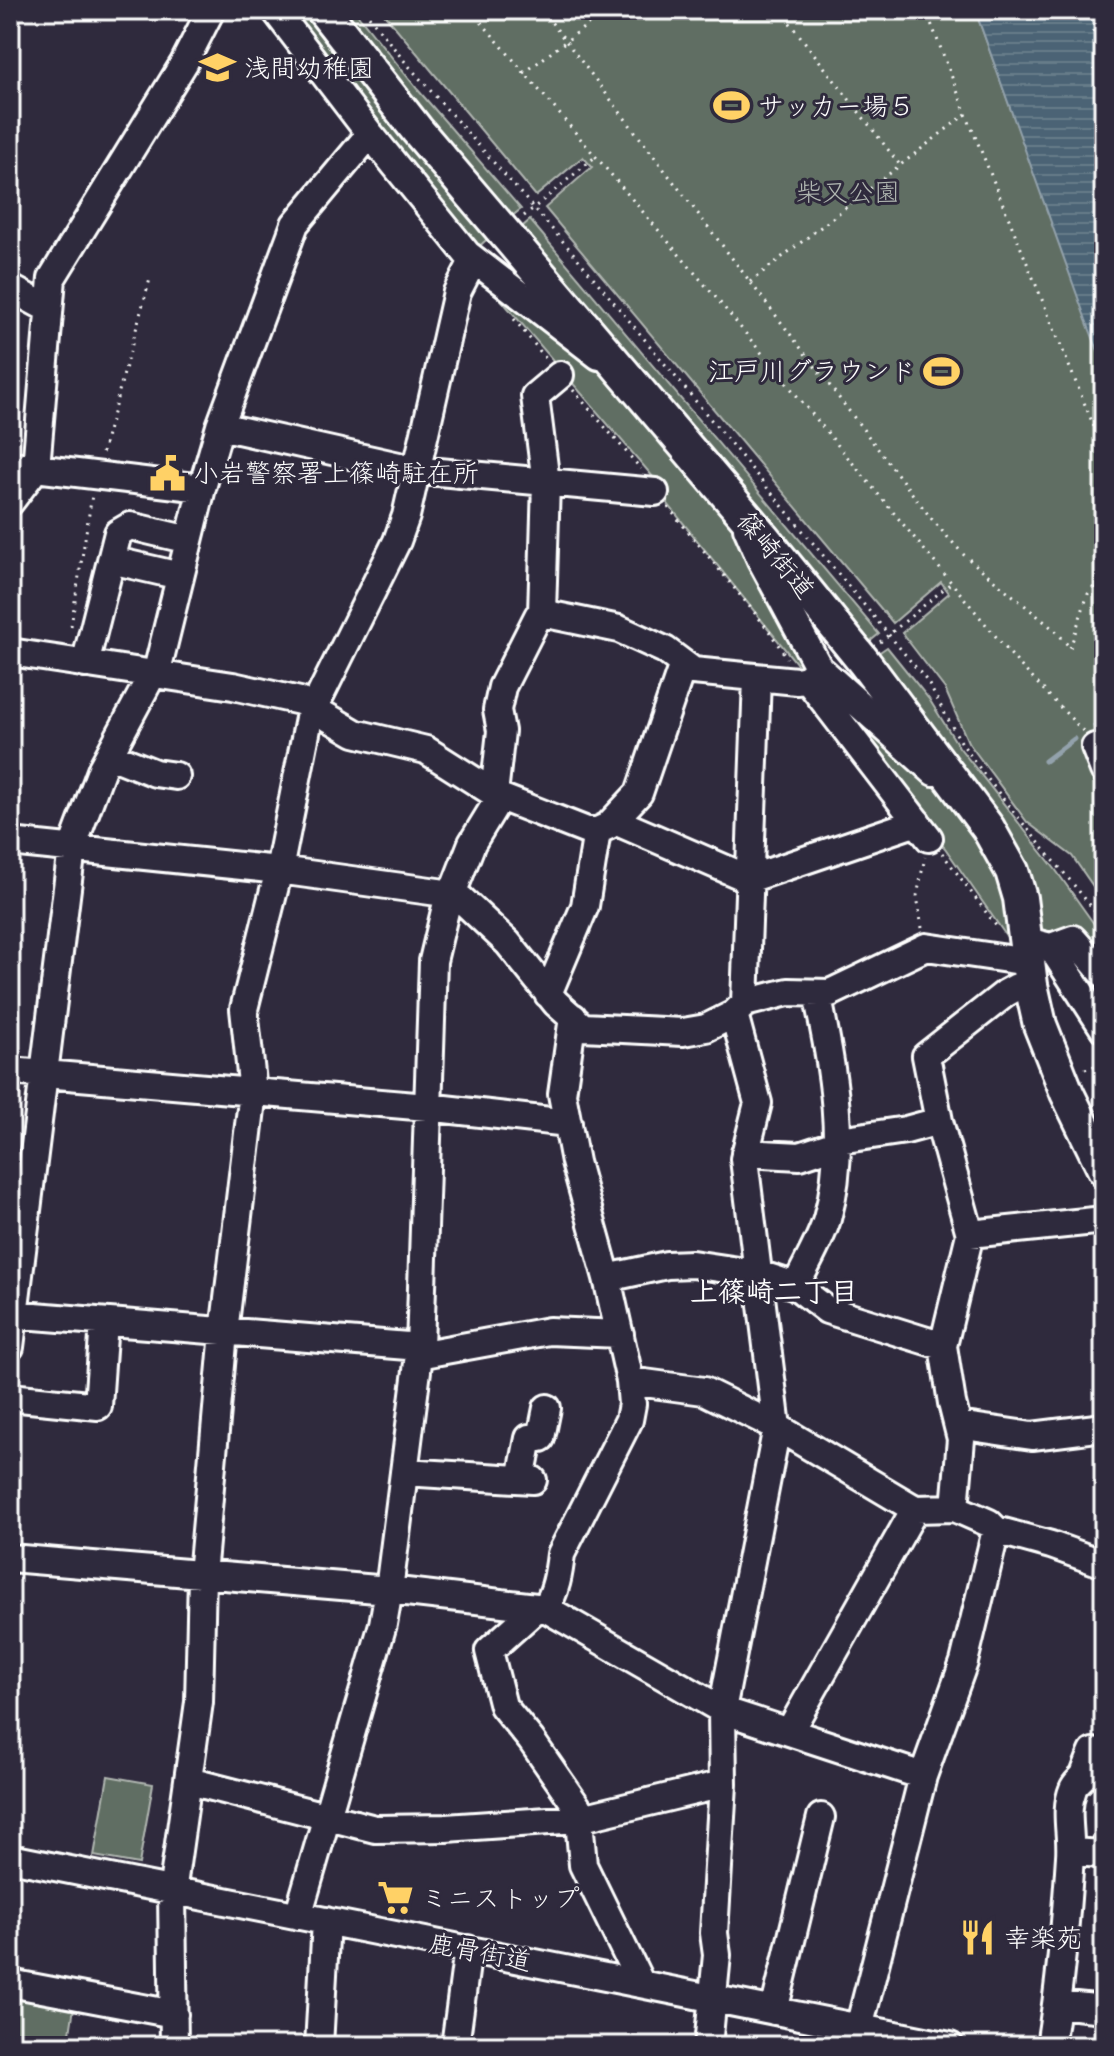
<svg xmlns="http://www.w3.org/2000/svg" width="1114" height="2056" font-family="'Playpen Sans','Klee One',sans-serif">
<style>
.green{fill:#616e63;stroke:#b0b6b1;stroke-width:2}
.water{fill:url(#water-rules);stroke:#93a2ac;stroke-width:2}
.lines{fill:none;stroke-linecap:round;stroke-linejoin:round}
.stream{stroke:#93a2ac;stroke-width:5}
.minor-casing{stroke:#fff;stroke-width:32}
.major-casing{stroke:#fff;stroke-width:38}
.path{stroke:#fff;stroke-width:3;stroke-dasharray:2 6;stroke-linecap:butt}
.minor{stroke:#2f2a3d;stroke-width:26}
.major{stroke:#2f2a3d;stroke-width:32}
.labels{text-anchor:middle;stroke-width:6;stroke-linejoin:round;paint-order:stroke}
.poi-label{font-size:26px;fill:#fff;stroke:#2f2a3d;text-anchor:start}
.park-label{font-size:26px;fill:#b0b6b1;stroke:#2f2a3d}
.street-label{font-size:26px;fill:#fff;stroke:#2f2a3d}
.neighbourhood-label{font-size:28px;font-weight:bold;fill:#fff;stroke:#2f2a3d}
</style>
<defs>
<pattern id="water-rules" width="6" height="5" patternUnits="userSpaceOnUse" patternTransform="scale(2)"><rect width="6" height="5" fill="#4b6474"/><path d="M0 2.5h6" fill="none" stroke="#667b89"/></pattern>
</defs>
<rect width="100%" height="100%" fill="#2f2a3d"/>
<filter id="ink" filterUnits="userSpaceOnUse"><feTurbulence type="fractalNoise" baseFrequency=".0125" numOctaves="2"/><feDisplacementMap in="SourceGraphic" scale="16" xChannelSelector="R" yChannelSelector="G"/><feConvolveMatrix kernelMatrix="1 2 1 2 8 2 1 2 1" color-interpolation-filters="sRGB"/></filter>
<g filter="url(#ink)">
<path class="green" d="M 283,10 L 311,10 L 493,234 L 475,250 Z
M 335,10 L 354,10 L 418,90 L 521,209 L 507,220 Z
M 381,10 L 975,10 L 1104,366 L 1104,902 L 1072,856 L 1027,822 L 968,742 L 945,689 L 902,633 L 949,593 L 941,582 L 893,623 L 545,208 L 592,167 L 583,157 L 536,196 Z
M 530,220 L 879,634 L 864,646 L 516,232 Z
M 482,273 L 628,392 L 716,497 L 757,562 L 806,662 L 801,669 L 659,493 L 654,478 L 479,274 Z
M 887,647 L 929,699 L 959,747 L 1055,869 L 1104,938 L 1104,963 L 1072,926 L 1046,936 L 1039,931 L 874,656 Z
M 821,684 L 916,762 L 965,813 L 1010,896 L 1014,947 L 945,848 L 897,789 Z
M 108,1776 L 153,1784 L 139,1864 L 94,1856 Z
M 10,1988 L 75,2001 L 68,2046 L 10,2046 Z"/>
<path class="water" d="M 975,10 L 1104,10 L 1104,366 L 1086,320 Z"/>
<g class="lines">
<path class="stream" d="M 1095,726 L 1104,720
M 1045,761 L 1074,739"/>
<defs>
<path id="minor" d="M 275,10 L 370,134 L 467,254 L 599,356
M 10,288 L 49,309
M 220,426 L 417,470 L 655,492
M 10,465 L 202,488
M 10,502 L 36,468 L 52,278 L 184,63 L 211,10
M 747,528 L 761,560 L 819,668 L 934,772
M 111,560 L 180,576
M 542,613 L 619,629 L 665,650 L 693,671 L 797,681 L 807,679 L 819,668
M 10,652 L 233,686 L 300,701 L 355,733 L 426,750 L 500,797 L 587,831 L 597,831 L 608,826 L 639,793 L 683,664
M 85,664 L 118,533 L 130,526 L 189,540
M 156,675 L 202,488 L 220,426 L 295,224 L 370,134
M 807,679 L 929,838
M 1095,747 L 1104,770
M 110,755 L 155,773 L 176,776
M 494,794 L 501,731 L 497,710 L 502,687 L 538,616 L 542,613 L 546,483 L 535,396 L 560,375
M 615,821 L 749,879 L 917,822
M 10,842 L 279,870 L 452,894 L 461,899 L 508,943 L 556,1003 L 583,1027 L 683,1032 L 706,1028 L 734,1014 L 745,1003 L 788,992 L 830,993 L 926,947 L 1028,962
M 452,894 L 472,843 L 500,797
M 1027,941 L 1051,947 L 1104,1029
M 1051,947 L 1073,939 L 1104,974
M 548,994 L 585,906 L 597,831
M 745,1003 L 757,678
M 10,1071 L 427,1107 L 568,1123
M 839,1140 L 906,1130 L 939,1121
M 745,1153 L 800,1156 L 839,1143
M 970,1234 L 1104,1220
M 607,1278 L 667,1265 L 692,1264 L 759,1274 L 796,1286 L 827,1310 L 943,1346
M 796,1286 C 806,1264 820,1242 827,1219 C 848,1144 832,1067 817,993
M 10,1314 L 420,1347
M 10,1347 L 72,848 L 102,768 L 152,675
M 418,1355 L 549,1331 L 620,1334
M 630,1381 L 704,1391 L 777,1427 L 915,1509
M 10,1397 L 98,1406 L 104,1322
M 958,1425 L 1032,1436 L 1104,1427
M 404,1472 L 533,1480
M 521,1479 L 529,1438 L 541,1438 L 547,1408
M 955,1508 L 961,1439 L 952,1403 L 943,1346 L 970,1234 L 939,1121 L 926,1056 L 1006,993 L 1017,987 L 1031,985
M 10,1558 L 389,1590 L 545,1608 L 722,1710 L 789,1732 L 915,1509 L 955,1508 L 989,1523 L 996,1530 L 1051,1545 L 1104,1564
M 538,1607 L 489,1651 L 503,1706 L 531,1740 L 578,1808 L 583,1865 L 641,1984
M 545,1608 C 556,1593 559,1572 561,1554 L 629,1420 L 632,1404 L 630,1381 L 607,1278 L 575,1162 L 562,1094 L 573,1017
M 789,1732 L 923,1776
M 189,1781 L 375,1829 L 446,1828 L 578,1819 L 723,1784
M 1071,1852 L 1104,1854
M 10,1858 L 950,2046
M 298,1916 L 383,1624 L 389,1590 L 420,1347 L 433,961 L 449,894
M 10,1983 L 174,2014
M 1057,2004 L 1104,2009
M 774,2011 L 821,1817
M 859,2028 L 923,1776 L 964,1662 L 996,1530
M 174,2046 L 172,1893 L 199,1702 L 202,1575 L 224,1332 L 253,1092 L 244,1009 L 279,870 L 309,718 L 397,541 L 406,516 L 457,292 L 473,261
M 319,2046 L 326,1921
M 455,2046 L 468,1949
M 708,2046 L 717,1955 L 714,1933 L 723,1784 L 722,1710 L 777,1427 L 744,1159 L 758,1103 L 734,1014
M 1050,2046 C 1060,1983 1066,1920 1070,1856 C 1072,1834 1064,1811 1073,1789 C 1075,1783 1081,1780 1084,1775 C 1087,1767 1090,1759 1093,1752"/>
<path id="major" d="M 323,10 L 417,130 L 763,537 L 864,662 L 988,828 L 1012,871 L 1020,898 L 1031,985 L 1040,1025 L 1067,1093 L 1104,1169"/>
</defs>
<use href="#minor" class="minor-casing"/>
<use href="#major" class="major-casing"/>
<path class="path" d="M 364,10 L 401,57 L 574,254 L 927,681 C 939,702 950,724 963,745 C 1006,807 1058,863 1104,923
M 471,10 L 717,299 L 1017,662 L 1083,731
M 542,10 L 934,522 L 964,555 L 1058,633 L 1070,648
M 780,10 L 900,165
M 524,73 L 607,10
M 966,114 L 1104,451
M 524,216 L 595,157
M 750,282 L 966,114 L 926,10
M 514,319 L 547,360
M 573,390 L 641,469
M 102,453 L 150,279
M 668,507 L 767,628 L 787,658
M 71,626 L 92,495
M 880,642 L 951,583
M 1070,648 L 1088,594 L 1104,574
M 942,853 L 997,927
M 922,928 L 917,896 L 925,857
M 1085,1069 L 1104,1063"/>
<use href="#minor" class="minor"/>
<use href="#major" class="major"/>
</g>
</g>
<defs>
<symbol id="school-bare" viewBox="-9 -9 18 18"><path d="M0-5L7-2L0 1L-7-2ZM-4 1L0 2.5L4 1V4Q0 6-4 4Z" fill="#ffd166" stroke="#2f2a3d" stroke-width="2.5" paint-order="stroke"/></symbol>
<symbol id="stadium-bare" viewBox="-9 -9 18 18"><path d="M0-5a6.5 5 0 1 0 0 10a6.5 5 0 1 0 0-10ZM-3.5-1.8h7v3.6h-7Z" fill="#ffd166" stroke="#2f2a3d" stroke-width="2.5" paint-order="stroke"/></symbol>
<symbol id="civic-bare" viewBox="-9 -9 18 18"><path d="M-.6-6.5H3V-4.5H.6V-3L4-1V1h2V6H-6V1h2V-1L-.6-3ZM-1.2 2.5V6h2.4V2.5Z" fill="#ffd166" stroke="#2f2a3d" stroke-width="2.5" paint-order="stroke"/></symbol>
<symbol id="supermarket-bare" viewBox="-9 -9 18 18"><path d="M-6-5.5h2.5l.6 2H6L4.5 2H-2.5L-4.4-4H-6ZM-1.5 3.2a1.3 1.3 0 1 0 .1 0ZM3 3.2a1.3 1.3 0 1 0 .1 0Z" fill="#ffd166" stroke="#2f2a3d" stroke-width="2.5" paint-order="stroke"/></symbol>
<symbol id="restaurant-bare" viewBox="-9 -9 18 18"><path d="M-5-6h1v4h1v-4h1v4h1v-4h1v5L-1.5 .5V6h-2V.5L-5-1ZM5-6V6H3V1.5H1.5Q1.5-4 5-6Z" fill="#ffd166" stroke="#2f2a3d" stroke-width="2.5" paint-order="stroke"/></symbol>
</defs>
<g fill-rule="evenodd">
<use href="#school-bare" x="192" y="42" width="51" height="51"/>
<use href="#stadium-bare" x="706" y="80" width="51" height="51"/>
<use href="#stadium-bare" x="916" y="346" width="51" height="51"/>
<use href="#civic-bare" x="142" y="448" width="51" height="51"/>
<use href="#supermarket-bare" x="370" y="1872" width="51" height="51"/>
<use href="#restaurant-bare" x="952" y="1912" width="51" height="51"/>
</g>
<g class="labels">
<g class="poi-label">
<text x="244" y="77">浅間幼稚園</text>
<text x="758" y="115">サッカー場５</text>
<text x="916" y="380" text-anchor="end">江戸川グラウンド</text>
<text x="193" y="482">小岩警察署上篠崎駐在所</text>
<text x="421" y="1907">ミニストップ</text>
<text x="1004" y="1947">幸楽苑</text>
</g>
<g class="park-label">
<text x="848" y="201">柴又公園</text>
</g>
<g class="street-label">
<text transform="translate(776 555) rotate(50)" y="9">篠崎街道</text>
<text transform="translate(480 1952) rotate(11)" y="9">鹿骨街道</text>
</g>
<g class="neighbourhood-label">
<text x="774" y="1301">上篠崎二丁目</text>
</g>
</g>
<rect width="1114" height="2056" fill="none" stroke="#2f2a3d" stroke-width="40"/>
<rect x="20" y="20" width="1074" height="2016" fill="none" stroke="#fff" stroke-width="3" filter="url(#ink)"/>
</svg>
